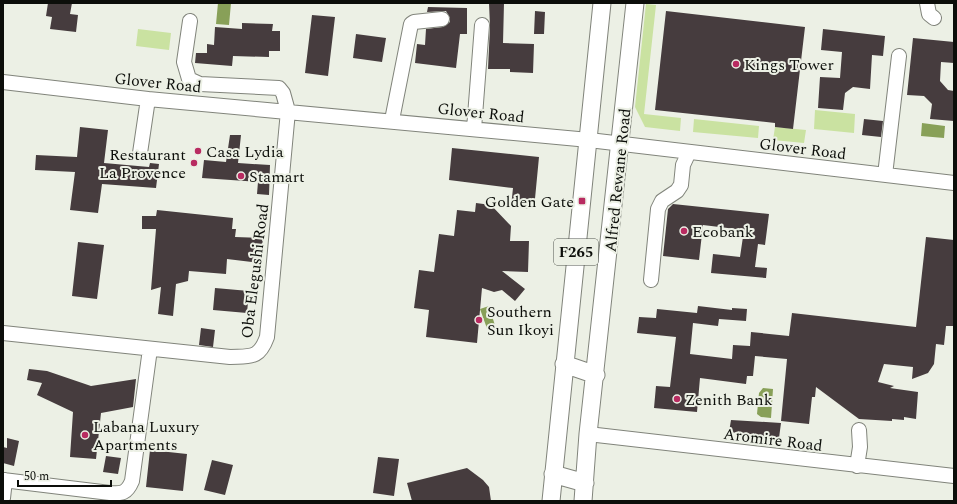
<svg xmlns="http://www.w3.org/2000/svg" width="957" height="504" font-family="Spectral,serif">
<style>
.green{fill:#cae2a1}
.water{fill:#88a058}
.building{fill:#463c3e}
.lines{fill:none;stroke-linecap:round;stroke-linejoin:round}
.minor-casing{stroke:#81847b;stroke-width:16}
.major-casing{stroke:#81847b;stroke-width:19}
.minor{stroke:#fff;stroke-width:14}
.major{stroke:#fff;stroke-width:17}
.poi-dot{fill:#b82b61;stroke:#ecf0e5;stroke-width:1.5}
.labels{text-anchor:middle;stroke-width:4;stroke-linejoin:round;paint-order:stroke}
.shield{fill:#ecf0e5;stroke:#4f524c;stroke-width:1}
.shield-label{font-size:15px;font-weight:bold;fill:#0c0e0a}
.poi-label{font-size:16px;fill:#0c0e0a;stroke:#ecf0e5;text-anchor:start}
.street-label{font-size:16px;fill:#0c0e0a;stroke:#ecf0e5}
</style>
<rect width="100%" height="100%" fill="#ecf0e5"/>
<path class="green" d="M 646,4 L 656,5 L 644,114 L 681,118 L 680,131 L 645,127 L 635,107 Z
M 138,29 L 171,33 L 169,50 L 136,46 Z
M 815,110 L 855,114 L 854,133 L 814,129 Z
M 694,119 L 759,126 L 758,138 L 693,132 Z
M 775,127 L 806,130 L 804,143 L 773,140 Z"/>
<path class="water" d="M 218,3 L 231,3 L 229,25 L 216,24 Z
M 922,123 L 945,126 L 944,138 L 921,136 Z
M 489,306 L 497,332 L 489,334 L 480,309 Z
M 763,388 L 773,389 L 771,418 L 761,417 L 757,414 L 759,393 Z"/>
<path class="building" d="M 48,3 L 72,3 L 70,14 L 78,15 L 76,32 L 50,29 L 52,17 L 46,16 Z
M 489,3 L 504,3 L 503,43 L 534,44 L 533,73 L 510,72 L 510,69 L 488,69 L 490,26 Z
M 428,7 L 467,8 L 467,34 L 460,34 L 456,68 L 415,63 L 417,44 L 425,45 L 426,29 L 443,27 L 450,22 L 450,18 L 446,11 L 427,12 Z
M 535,11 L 545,12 L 544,34 L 534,34 Z
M 666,11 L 805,27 L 793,129 L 775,127 L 775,123 L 655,110 Z
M 312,15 L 335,17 L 328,76 L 305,73 Z
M 242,23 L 273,24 L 272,31 L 280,31 L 280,51 L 269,51 L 269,57 L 233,56 L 232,66 L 195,63 L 196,53 L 207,53 L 207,44 L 214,45 L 215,27 L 242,29 Z
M 823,29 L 885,36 L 883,56 L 872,55 L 870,89 L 853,87 L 845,93 L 843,110 L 818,108 L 820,77 L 840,78 L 842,52 L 821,50 Z
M 356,34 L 386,38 L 382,62 L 353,58 Z
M 913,38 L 954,42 L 954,63 L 941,62 L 940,81 L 948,90 L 954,91 L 954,121 L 930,119 L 932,104 L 924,96 L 907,95 Z
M 864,119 L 883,121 L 881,137 L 862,135 Z
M 80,127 L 108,130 L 104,163 L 149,167 L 150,163 L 159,164 L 156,188 L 102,184 L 98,213 L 70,210 L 75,172 L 35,170 L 36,155 L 77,157 Z
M 230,135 L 241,135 L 238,163 L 270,165 L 269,195 L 257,194 L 258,182 L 202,178 L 204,160 L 226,162 Z
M 452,148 L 539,157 L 534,209 L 511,207 L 513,188 L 449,180 Z
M 476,203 L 491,205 L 511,226 L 510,241 L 529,241 L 528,272 L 502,271 L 525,289 L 515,301 L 502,290 L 494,292 L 482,288 L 477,343 L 426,337 L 429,310 L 414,308 L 419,270 L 434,272 L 439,234 L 454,236 L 457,210 L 475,212 Z
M 673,204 L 769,214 L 765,245 L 758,244 L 755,267 L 767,268 L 766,278 L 711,273 L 713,254 L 740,257 L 744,230 L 703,225 L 699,260 L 663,256 L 668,209 Z
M 157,210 L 233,218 L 232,229 L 236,229 L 235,237 L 263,238 L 260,263 L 227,259 L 226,274 L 189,271 L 188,281 L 176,284 L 173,316 L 158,314 L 161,287 L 151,290 L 156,229 L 142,229 L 142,216 L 156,216 Z
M 926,237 L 954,240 L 954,326 L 946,326 L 944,345 L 936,344 L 934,364 L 928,373 L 912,379 L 913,367 L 884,364 L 878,382 L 894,386 L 890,388 L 918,392 L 916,419 L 904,417 L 904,420 L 892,419 L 892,421 L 859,419 L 816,387 L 815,397 L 812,397 L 809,424 L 781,421 L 787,359 L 755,356 L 753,376 L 747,376 L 746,384 L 700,378 L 697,412 L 654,408 L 656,386 L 670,387 L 676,337 L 637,333 L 639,317 L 656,318 L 657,309 L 697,313 L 698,306 L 732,310 L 732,308 L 747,309 L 746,321 L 719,319 L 718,326 L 693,323 L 690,354 L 732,359 L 733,345 L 750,346 L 751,332 L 789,336 L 792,313 L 916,327 Z
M 78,242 L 104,245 L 97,299 L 72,296 Z
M 215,288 L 249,291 L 247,313 L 213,310 Z
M 201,328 L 215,330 L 213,347 L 199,345 Z
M 29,369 L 47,371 L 91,386 L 136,379 L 133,407 L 101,413 L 96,459 L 70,457 L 73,412 L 37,395 L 42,383 L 27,380 Z
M 731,420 L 781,423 L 779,438 L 729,432 Z
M 7,438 L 19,441 L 14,466 L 3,463 L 3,447 L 7,448 Z
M 150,450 L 187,454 L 183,491 L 146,487 Z
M 106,456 L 121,458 L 118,474 L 103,472 Z
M 378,457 L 399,459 L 394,496 L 373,493 Z
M 212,460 L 233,465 L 225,495 L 204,490 Z
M 467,468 L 483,480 L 489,487 L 491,501 L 412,501 L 407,483 Z"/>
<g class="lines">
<defs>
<path id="minor" d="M 927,3 L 929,14 L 934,18
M 3,82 L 148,99 L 589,140 L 954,183
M 392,120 L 411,24 L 414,22 L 442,19
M 474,129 L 482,25
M 140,153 L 148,99
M 885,175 L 899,56
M 651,280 L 658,209 L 662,201 L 677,191 L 681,185 L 683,165 L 689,152
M 3,333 L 230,357 C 251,356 259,359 267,337 L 288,111 L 283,93 L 279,88 L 200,84 L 189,79 L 184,62 L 190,21
M 588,434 L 954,476
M 857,466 L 860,447 L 859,430
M 3,480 L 110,493 C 122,494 127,493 132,481 L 150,349
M 3,498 L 5,480"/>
<path id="major" d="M 564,364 L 596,375
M 553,474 L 585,483
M 551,501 L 602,3
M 583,501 L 588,434 L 635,3"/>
</defs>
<use href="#minor" class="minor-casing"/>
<use href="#major" class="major-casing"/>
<use href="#minor" class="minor"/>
<use href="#major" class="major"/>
</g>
<g class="poi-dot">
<circle cx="736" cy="64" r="4"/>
<circle cx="198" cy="151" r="4"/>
<circle cx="194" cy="163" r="4"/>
<circle cx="241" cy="176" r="4"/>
<rect x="578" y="197" width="8" height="8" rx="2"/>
<circle cx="684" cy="231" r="4"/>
<circle cx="479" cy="320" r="4"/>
<circle cx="677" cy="399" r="4"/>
<circle cx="85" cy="435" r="4"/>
</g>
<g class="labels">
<rect class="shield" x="554" y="239" width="44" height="26" rx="3"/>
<g class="shield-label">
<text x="576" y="257">F265</text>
</g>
<g class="poi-label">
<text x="744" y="70">Kings Tower</text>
<text x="206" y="157">Casa Lydia</text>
<text x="186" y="160" text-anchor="end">Restaurant<tspan x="186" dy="18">La Provence</tspan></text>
<text x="249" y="182">Stamart</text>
<text x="574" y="207" text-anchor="end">Golden Gate</text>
<text x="692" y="237">Ecobank</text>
<text x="487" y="317">Southern<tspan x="487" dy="18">Sun Ikoyi</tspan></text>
<text x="685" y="405">Zenith Bank</text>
<text x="93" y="432">Labana Luxury<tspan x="93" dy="18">Apartments</tspan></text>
</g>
<g class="street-label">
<text transform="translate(158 82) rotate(6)" y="6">Glover Road</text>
<text transform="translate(481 112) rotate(6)" y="6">Glover Road</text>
<text transform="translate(803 148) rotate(7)" y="6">Glover Road</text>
<text transform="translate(617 180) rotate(-84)" y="6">Alfred Rewane Road</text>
<text transform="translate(254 271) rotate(-83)" y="6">Oba Elegushi Road</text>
<text transform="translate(773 439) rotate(7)" y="6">Aromire Road</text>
</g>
</g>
<rect width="957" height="504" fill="none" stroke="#0c0e0a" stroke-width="8"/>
<path d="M18 480v6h93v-6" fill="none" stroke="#0c0e0a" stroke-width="2"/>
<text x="24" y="480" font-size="12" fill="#0c0e0a" stroke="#ecf0e5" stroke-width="3" paint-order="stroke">50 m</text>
</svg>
